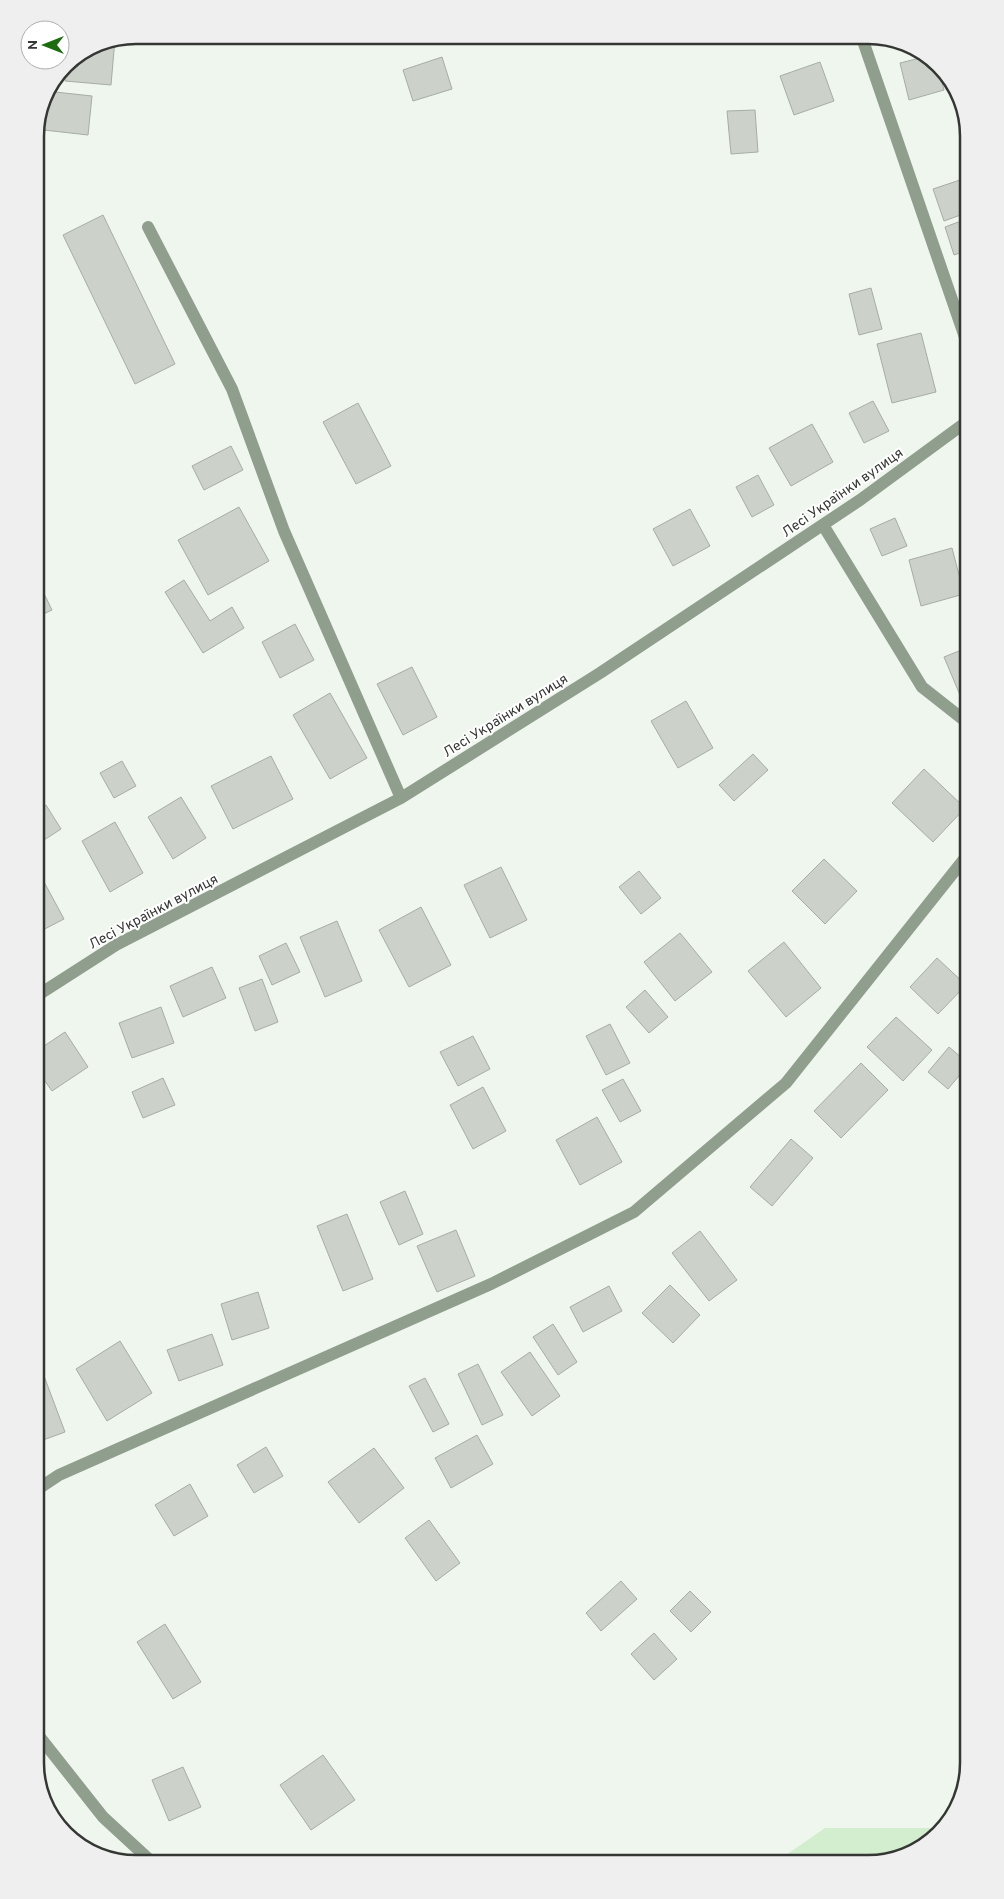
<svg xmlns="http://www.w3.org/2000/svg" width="1004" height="1899" font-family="Overpass,sans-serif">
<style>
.green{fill:#d3eecf}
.building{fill:#ccd2ca;stroke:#a6ada5}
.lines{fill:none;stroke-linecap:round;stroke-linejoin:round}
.minor{stroke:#909e8d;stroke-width:12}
.labels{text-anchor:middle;stroke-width:4;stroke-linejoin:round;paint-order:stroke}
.street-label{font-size:14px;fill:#353734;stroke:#fff}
.rim{fill:none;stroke:#353734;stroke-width:2.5}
</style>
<rect width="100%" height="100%" fill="#eff6ee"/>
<path class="green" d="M 825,1828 L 942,1828 L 907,1856 L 869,1864 L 773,1864 Z"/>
<path class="building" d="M 115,39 L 111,85 L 65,81 L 67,63 L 97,43 Z
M 928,56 L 939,70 L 944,90 L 909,100 L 900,63 Z
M 442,57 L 452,89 L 413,101 L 403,70 Z
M 820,62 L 834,101 L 794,115 L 780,76 Z
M 46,91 L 92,96 L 88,135 L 35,129 L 43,97 Z
M 755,110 L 758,152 L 731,154 L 727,111 Z
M 969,177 L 969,212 L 944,221 L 933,189 Z
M 103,215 L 175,364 L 135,384 L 63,235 Z
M 969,218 L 969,250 L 954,255 L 945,227 Z
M 871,288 L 882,329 L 859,335 L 849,294 Z
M 921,333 L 936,392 L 892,403 L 877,344 Z
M 873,401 L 889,431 L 864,443 L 849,413 Z
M 358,403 L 391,466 L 356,484 L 323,422 Z
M 812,424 L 833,462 L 791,486 L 769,448 Z
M 231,446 L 243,470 L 204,490 L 192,466 Z
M 758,475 L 774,505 L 752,517 L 736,487 Z
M 239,507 L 269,561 L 208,595 L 178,540 Z
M 690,509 L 710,546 L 673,566 L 653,529 Z
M 895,518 L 907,546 L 882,556 L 870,529 Z
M 952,548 L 964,594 L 921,606 L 909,560 Z
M 35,575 L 52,610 L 35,618 Z
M 184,580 L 210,621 L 232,607 L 244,628 L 203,653 L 165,592 Z
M 295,624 L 314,660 L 280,678 L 262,642 Z
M 969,647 L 969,691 L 960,695 L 944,657 Z
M 412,667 L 437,717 L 403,735 L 377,684 Z
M 330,693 L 367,758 L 330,779 L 293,715 Z
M 686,701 L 713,748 L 678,768 L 651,721 Z
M 753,754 L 768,770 L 734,801 L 719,785 Z
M 271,756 L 293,799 L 233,829 L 211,786 Z
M 122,761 L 136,786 L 114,798 L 100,773 Z
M 924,769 L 965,808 L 933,842 L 892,803 Z
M 181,797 L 206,838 L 173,859 L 148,817 Z
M 46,805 L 61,829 L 38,844 L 35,839 L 35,811 Z
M 115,822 L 143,873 L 110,892 L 82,841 Z
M 824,859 L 857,891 L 825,924 L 792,891 Z
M 501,867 L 527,920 L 490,938 L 464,885 Z
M 639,871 L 661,898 L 641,914 L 619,887 Z
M 43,880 L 64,919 L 35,934 L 35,884 Z
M 421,907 L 451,965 L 409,987 L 379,930 Z
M 337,921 L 362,981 L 325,997 L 300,937 Z
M 969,922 L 969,940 L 960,931 Z
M 680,933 L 712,972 L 675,1001 L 644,962 Z
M 784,942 L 821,988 L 786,1017 L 748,971 Z
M 286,943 L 300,972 L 272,985 L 259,956 Z
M 937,958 L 966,985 L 938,1014 L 910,987 Z
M 212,967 L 226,998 L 183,1017 L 170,986 Z
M 262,979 L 278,1022 L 255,1031 L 239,988 Z
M 645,990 L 668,1017 L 649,1033 L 626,1007 Z
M 969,1005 L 969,1023 L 960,1013 Z
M 161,1007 L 174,1043 L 132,1058 L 119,1023 Z
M 896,1017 L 932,1050 L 903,1081 L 867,1047 Z
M 610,1024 L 630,1063 L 606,1075 L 586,1036 Z
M 65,1032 L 88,1067 L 52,1091 L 35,1067 L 35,1052 Z
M 473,1036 L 490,1069 L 458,1086 L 440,1052 Z
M 949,1047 L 969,1064 L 948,1089 L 928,1072 Z
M 861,1063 L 888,1090 L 841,1138 L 814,1111 Z
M 163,1078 L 175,1105 L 143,1118 L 132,1092 Z
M 623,1079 L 641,1111 L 620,1122 L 602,1090 Z
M 483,1087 L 506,1131 L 473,1149 L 450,1105 Z
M 597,1117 L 622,1162 L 580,1185 L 556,1140 Z
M 791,1139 L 813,1158 L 772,1206 L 750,1187 Z
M 405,1191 L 423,1234 L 399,1245 L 380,1202 Z
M 347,1214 L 373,1279 L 343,1291 L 317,1226 Z
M 456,1230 L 475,1276 L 437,1292 L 417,1246 Z
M 700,1231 L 737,1280 L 709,1301 L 672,1253 Z
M 670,1285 L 700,1315 L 673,1343 L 642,1313 Z
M 609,1286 L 622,1311 L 583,1332 L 570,1307 Z
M 258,1292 L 269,1328 L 232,1340 L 221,1304 Z
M 35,1318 L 43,1331 L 35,1336 Z
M 553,1324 L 577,1362 L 558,1375 L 533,1337 Z
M 212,1334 L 223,1365 L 179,1381 L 167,1350 Z
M 120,1341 L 152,1393 L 107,1421 L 76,1369 Z
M 530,1352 L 560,1396 L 532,1416 L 501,1372 Z
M 478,1364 L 503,1415 L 482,1425 L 458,1374 Z
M 44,1376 L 65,1432 L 35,1443 L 35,1380 Z
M 425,1378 L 449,1424 L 433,1432 L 409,1386 Z
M 477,1435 L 493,1464 L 451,1488 L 435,1458 Z
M 266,1447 L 283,1476 L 254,1493 L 237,1465 Z
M 374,1448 L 404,1488 L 359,1523 L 328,1482 Z
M 190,1484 L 208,1516 L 174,1536 L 155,1505 Z
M 429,1520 L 460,1563 L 436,1581 L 405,1538 Z
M 621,1581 L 637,1599 L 601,1631 L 586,1613 Z
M 690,1591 L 711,1612 L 691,1632 L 670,1611 Z
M 165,1624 L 201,1682 L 173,1699 L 137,1642 Z
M 654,1633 L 677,1659 L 654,1680 L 631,1654 Z
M 323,1755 L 355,1800 L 311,1830 L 280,1785 Z
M 183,1767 L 201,1807 L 169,1821 L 152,1780 Z"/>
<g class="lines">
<path class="minor" d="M 861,35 L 969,349
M 148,227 L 232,389 L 284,531 L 401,798
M 823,525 L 922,687 L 969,724
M 35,997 L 116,945 L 401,798 L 600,673 L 860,500 L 969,420
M 35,1491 L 59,1475 L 491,1284 L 634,1212 L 786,1083 L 969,853
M 35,1731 L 103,1817 L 154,1864"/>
</g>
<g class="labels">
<g class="street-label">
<text transform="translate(842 492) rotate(-35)" y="5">Лесі Українки вулиця</text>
<text transform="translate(505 715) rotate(-32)" y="5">Лесі Українки вулиця</text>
<text transform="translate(153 911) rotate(-28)" y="5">Лесі Українки вулиця</text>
</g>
</g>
<path d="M0 0H1004V1899H0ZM136 44H868A92 92 0 0 1 960 136V1763A92 92 0 0 1 868 1855H136A92 92 0 0 1 44 1763V136A92 92 0 0 1 136 44Z" fill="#efefef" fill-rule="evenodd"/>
<path class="rim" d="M136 44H868A92 92 0 0 1 960 136V1763A92 92 0 0 1 868 1855H136A92 92 0 0 1 44 1763V136A92 92 0 0 1 136 44Z"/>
<g transform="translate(45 45) rotate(270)"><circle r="24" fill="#ffffff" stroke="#aeafae"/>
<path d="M0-4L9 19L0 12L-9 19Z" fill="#1d6c10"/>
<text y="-8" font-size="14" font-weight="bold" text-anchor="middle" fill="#353734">N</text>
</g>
</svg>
